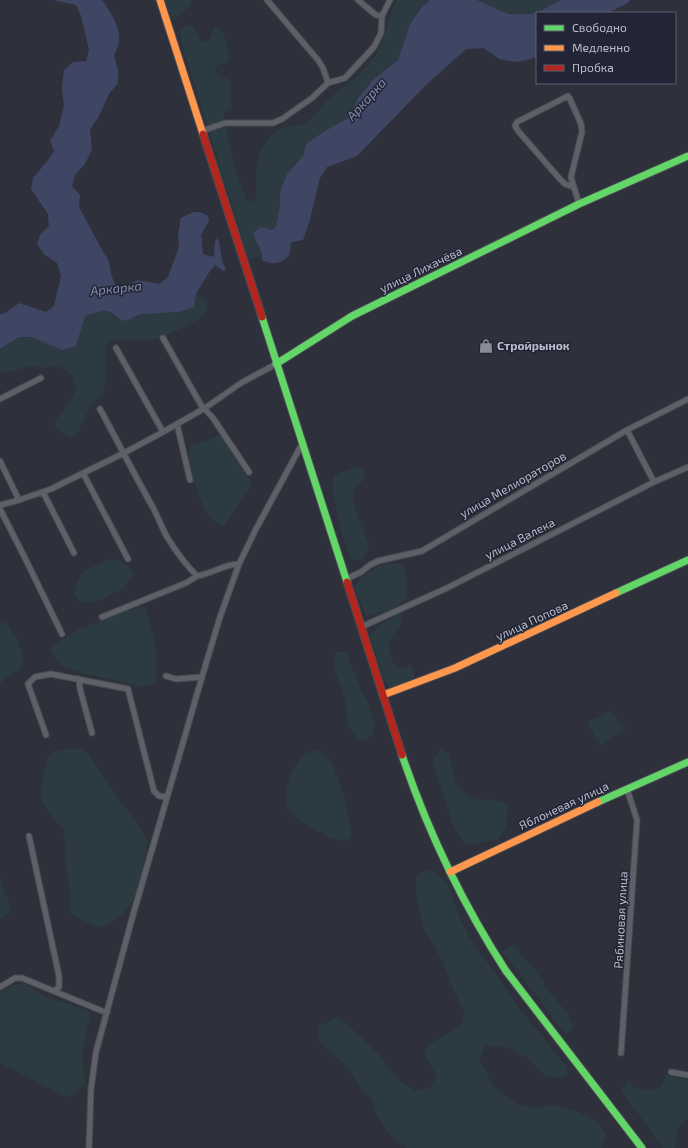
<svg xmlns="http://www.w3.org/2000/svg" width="688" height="1148" font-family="'Exo 2',sans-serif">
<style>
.green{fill:#2c3a41}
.water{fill:#3f4663}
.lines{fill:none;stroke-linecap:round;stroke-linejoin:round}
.street-casing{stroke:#4a4c53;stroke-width:7}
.fast-casing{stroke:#4a4c53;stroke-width:9}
.slow-casing{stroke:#4a4c53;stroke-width:9}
.jam-casing{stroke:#4a4c53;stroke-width:9}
.street{stroke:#5e6068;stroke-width:5}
.fast{stroke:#63d668;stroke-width:7}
.slow{stroke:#ff974d;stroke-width:7}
.jam{stroke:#b3261e;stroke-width:7}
.labels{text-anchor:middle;stroke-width:3;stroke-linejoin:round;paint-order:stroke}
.street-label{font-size:12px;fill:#babcca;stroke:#222535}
.poi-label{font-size:12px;font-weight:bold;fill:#babcca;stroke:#222535;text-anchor:start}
.water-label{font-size:13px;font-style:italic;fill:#848dae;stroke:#222535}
</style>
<rect width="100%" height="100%" fill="#2e313b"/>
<path class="green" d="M 165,0 L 192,0 L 189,7 L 174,20 L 171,19 Z
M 397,0 L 430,0 L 421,8 L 410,24 L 398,60 L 373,80 L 358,98 L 350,117 L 323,132 L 306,144 L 303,156 L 287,174 L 280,192 L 280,206 L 276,227 L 272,230 L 267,230 L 254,238 L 262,256 L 249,260 L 183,48 L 180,31 L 187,25 L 193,25 L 199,39 L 205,43 L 209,40 L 215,27 L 220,28 C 227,38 229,50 228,62 L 218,65 L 215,70 L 219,76 L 228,79 L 231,86 L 231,107 L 224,114 C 228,144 236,175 248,202 L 256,199 C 258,175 251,159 269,139 C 271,136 274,132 277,130 C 285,125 293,127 301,125 C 304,124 308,121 311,119 C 318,114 321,105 327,100 C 342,88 358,77 371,62 C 385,45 387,20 397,0 Z
M 477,0 L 561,0 C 528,21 511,17 477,0 Z
M 196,294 L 207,303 L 207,312 L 201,317 L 191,324 L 175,331 L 163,338 L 142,340 L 113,339 L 105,347 L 105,386 L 100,395 L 88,411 L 79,431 L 71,437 L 58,431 L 54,424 L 61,412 L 69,405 L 76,389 L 72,376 L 63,368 L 54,366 L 44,368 L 36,365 L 0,374 L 0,349 L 19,337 L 32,337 L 82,326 L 85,316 L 107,310 L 131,319 L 140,314 L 179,312 Z
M 221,435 L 252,483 L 224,526 C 220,523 214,521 211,517 C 201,507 184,458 190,447 Z
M 356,466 L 363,469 L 365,479 C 360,483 353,490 353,497 C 353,508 365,533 369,545 L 363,559 L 351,560 L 343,537 L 332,489 L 334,476 Z
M 111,559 C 122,559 128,565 133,575 L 124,588 L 108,597 L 92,603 L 80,602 L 74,593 C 80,567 88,569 111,559 Z
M 397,563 L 403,564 L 407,579 L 406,600 L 390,610 L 366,616 L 354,587 L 362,577 L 380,565 Z
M 139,607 L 145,607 C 153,632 160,658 155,685 L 139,686 L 82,673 L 61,665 L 49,650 L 62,639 L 81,628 Z
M 398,614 L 403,614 L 401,623 L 389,641 L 389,651 L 394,665 L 401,668 L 410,665 L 415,677 L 403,684 L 389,687 L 384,680 L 370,635 L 381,625 Z
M 6,622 L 17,639 L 24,659 L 18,671 L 2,681 L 0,686 L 0,624 Z
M 335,652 L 346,652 L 362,692 L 370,707 L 375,723 L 373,733 L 368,740 L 358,739 L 348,727 L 346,705 L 342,688 L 335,672 Z
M 611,711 L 626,730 L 600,745 L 587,722 Z
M 442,748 L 449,755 L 457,786 L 473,799 L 492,800 L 508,803 L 506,828 L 497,840 L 466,845 L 452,823 L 432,760 Z
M 61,749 L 80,749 L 88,753 L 101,774 L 143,832 L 147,841 L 145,860 L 134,898 L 125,912 L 111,922 L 98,928 L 71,914 L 70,904 L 71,896 L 66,868 L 66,850 L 63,830 L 54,818 L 48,812 L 40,797 L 46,762 L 52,753 Z
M 318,749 L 331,761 L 338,778 L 345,800 L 347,813 L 352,832 L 348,841 L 332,839 L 301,821 L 286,808 C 286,782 289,777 302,755 Z
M 425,871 L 435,871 L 449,886 L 458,914 L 469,936 L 484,958 L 523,1013 L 567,1067 L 568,1074 L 557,1078 L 545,1075 L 530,1060 L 511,1048 L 486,1045 L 479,1060 L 498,1092 L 522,1106 L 539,1108 L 555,1105 L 575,1111 L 599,1122 L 607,1136 L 601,1148 L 407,1148 L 387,1132 L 377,1115 L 371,1098 L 360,1087 L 350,1070 L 319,1041 L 319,1026 L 336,1018 L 355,1031 L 381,1057 L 399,1081 L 415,1091 L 429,1088 L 437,1077 L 426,1056 L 426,1046 L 452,1031 L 461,1024 L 465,1013 L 452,986 L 441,959 L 425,931 L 416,897 L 416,877 Z
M 0,879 L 11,909 L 5,917 L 0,918 Z
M 514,944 L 522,956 L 535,969 L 549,992 L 566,1011 L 574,1027 L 566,1034 L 557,1024 L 538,998 L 502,951 Z
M 24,983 L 44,996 L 86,1010 L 90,1014 L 82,1054 L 85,1084 L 68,1098 L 0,1063 L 0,993 C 8,986 14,985 24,983 Z
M 666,1075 L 688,1080 L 688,1118 L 678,1128 L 675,1148 L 663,1148 L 621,1090 L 629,1080 L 635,1088 L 648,1090 L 660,1088 Z"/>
<path class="water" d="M 53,0 L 102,0 C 109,10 121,27 119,41 C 119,46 115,52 114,56 L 118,69 L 118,83 L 109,94 L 99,116 L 90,130 L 92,149 L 85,164 L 75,175 L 72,186 L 80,195 L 79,207 L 101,248 L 109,261 L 111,274 L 116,288 L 125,288 L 137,280 L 160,284 L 168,277 L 179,247 L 178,233 L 181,218 C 192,212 198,209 208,216 L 209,221 L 201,235 L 203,254 L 214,257 L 215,242 L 217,238 L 219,241 L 222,261 L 226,270 L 223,271 L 215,265 L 208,274 L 196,294 L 194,307 L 179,312 L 140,314 L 131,319 L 122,321 C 108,306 103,311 85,316 L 76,346 L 62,350 L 32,337 L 19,337 L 0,349 L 0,314 L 5,313 L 19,303 L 46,312 L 54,306 L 61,276 L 57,263 L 44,254 L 37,244 L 40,235 L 49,226 L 48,214 L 31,189 L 33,178 L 49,159 L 54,151 L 50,141 L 59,126 L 64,106 L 62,88 L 64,70 L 73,62 L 86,61 L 89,50 L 81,16 L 76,5 Z
M 430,0 L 477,0 L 492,7 L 509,14 L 531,14 L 542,10 L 561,0 L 630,0 L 628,3 L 608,13 L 537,13 L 537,57 L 531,59 L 516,62 L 499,59 L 484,48 L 466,49 L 426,85 L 357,156 L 327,167 L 320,178 L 309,223 L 303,240 L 291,242 C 290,246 291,252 289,255 C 283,264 270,265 262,260 C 263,251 255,242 253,233 L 261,227 L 272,230 L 276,227 L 280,206 L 280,192 L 287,174 L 303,156 L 306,144 L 323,132 L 350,117 L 358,98 L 373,80 L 398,60 L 410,24 L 421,8 Z"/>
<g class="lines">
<defs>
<path id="street" d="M 267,0 L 318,60 L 323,68 L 328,83
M 358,0 L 376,15 L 382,16
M 202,131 L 225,123 L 273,123 L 282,119 L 312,98 L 328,83 L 345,78 L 374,47 L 381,33 L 382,16 L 390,0
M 573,187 L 565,184 L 559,178 L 519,132 L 515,126 L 517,122 L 568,96 L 570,99 L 581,124 L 582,132 L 571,177 L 579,204
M 163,338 L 201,405 L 213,418 L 249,472
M 116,348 L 163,432
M 0,399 L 41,378
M 100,409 C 117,440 133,472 151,504 C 157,514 161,526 167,537 C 175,550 186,565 197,576 C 212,574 224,564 239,564
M 177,424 L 190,480
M 627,430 L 654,482
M 0,461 L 19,500
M 83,473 L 128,559
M 43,492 L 74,553
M 0,505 L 16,501 L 51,489 L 122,454 L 163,432 L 205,408 L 241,383 L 276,364
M 0,509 L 25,558 L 62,634
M 346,579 L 361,572 L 370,565 L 378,561 L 422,551 L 627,430 L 688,399
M 102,617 L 186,583 L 197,576
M 361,627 L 447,588 L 654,482 L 688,467
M 166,676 L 176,679 L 202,677
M 79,679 L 80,689 L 92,733
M 46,735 L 28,684 L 35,677 L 51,674 L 128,689 L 154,791 L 159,796 L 167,797
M 29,836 L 59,976 L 59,987 L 54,991
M 0,987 L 15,978 L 22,978 L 107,1013
M 621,1053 L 637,820 L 627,789
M 671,1072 L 688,1075
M 89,1148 L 91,1089 L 96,1052 L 133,915 L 202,677 L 220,617 L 239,564 L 256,529 L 302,444"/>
<path id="fast" d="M 262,317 L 347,582
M 276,364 L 352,316 L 579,204 L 688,156
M 616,593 L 688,560
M 402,755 C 428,832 462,903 506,971 L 642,1148
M 598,802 L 688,762"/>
<path id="slow" d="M 160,0 L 203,134
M 383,695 L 455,668 L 616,593
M 450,872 L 598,802"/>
<path id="jam" d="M 203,134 L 262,317
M 347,582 L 402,755"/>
</defs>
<use href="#street" class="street-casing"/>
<use href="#fast" class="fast-casing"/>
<use href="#slow" class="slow-casing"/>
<use href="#jam" class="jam-casing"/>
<use href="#street" class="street"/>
<use href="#fast" class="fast"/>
<use href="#slow" class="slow"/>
<use href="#jam" class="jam"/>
</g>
<defs>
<symbol id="shop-bare" viewBox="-9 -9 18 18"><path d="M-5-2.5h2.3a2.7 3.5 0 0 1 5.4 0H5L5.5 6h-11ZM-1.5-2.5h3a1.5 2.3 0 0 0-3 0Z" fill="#898b98" stroke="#222535" stroke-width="2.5" paint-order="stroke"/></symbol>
</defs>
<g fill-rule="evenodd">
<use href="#shop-bare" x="476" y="336" width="20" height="20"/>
</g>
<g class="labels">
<g class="street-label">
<text transform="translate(421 270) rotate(-26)" y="4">улица Лихачёва</text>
<text transform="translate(513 485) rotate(-30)" y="4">улица Мелиораторов</text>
<text transform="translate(520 539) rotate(-27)" y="4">улица Валека</text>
<text transform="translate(532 621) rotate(-25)" y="4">улица Попова</text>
<text transform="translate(564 806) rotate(-25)" y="4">Яблоневая улица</text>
<text transform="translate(621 920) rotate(-87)" y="4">Рябиновая улица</text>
</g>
<g class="poi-label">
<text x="497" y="350">Стройрынок</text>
</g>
<g class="water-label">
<text transform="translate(366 99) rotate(-48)" y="5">Аркарка</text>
<text transform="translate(116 288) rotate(-6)" y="5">Аркарка</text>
</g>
</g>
<rect x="536" y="12" width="140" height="72" fill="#222535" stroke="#5f6171"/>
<rect x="544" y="25" width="20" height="6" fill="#63d668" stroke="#5f6171"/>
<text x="572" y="32" font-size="12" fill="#babcca">Свободно</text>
<rect x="544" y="45" width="20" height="6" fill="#ff974d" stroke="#5f6171"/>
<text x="572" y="52" font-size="12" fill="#babcca">Медленно</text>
<rect x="544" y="65" width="20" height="6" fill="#b3261e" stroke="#5f6171"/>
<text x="572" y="72" font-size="12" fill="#babcca">Пробка</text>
</svg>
